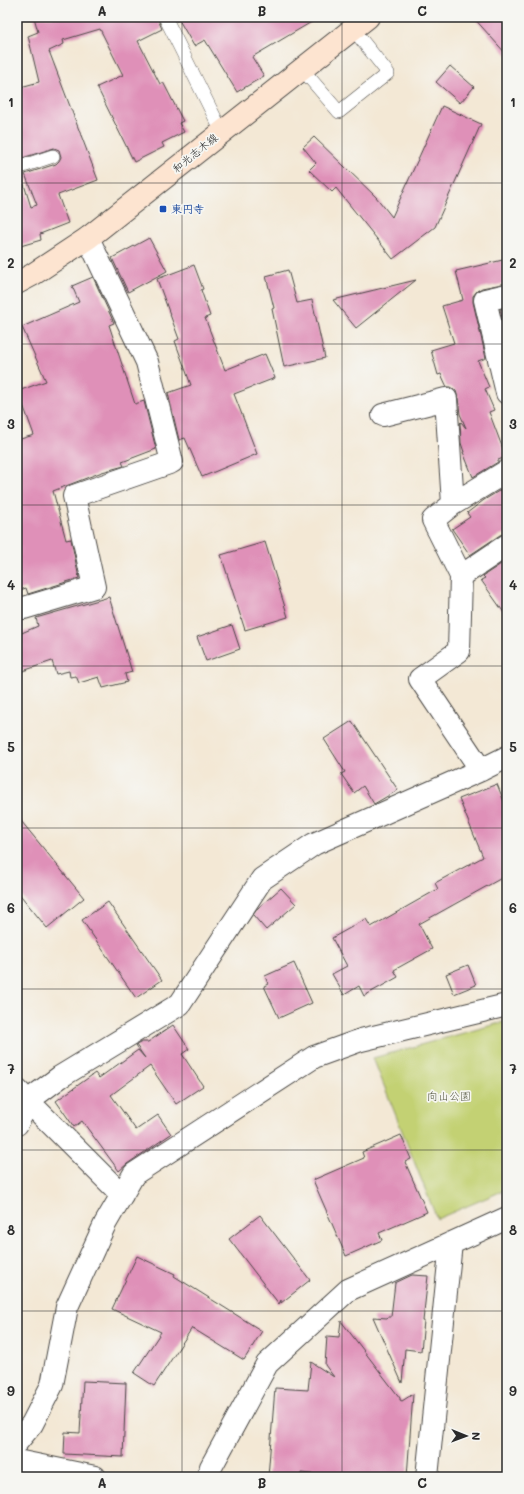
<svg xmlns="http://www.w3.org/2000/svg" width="524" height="1494" font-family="Mali,'Klee One',sans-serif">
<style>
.green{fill:#c3d173;stroke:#777e4f}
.building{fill:#df90b8}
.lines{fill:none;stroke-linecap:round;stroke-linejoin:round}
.lane-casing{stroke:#494744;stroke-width:14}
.street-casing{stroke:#494744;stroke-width:24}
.secondary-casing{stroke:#494744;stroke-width:24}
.lane{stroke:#fff;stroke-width:13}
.street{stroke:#fff;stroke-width:22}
.secondary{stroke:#fde4d0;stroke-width:22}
.grid{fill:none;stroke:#2b2b2b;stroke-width:1;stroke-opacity:0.55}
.transit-dot{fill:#1a4fb4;stroke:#f6f6f2;stroke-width:1.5}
.labels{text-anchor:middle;stroke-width:3.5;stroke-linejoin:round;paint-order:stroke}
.street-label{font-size:11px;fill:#2b2b2b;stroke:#f6f6f2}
.transit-label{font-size:11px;font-weight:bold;fill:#164399;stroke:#f6f6f2;text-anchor:start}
.park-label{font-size:11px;fill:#51543d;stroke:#f6f6f2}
.neatline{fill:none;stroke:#2b2b2b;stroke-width:1.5}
.grid-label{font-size:13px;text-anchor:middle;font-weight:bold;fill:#2b2b2b}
</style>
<rect width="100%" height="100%" fill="#f6f6f2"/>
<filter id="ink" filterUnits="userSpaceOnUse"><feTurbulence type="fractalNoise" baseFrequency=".025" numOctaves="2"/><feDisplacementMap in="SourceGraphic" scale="8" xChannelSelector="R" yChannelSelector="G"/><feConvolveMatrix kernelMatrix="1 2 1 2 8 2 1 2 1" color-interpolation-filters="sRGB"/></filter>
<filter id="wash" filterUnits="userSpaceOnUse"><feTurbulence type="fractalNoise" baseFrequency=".012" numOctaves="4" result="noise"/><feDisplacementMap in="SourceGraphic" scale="16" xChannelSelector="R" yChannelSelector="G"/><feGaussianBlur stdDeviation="0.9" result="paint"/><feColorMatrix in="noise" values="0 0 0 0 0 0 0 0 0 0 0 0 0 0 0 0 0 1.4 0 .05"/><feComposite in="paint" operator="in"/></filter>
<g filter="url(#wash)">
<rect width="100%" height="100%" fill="#f3e8d5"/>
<path class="green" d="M 507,1021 L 507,1189 L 437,1219 L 373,1058 Z"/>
<g id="blocks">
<path class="building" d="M 34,17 L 157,17 L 162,29 L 138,41 L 160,84 L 163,82 L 183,121 L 179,123 L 184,132 L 162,143 L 164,147 L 134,162 L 97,87 L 123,75 L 100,29 L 63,40 L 64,44 L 49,51 L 98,180 L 58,195 L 68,223 L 40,234 L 41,240 L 17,247 L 17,179 L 22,178 L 31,207 L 37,205 L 25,174 L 56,164 L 59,161 L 61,157 L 59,150 L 54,148 L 19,159 L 17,152 L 17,88 L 39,82 L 28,36 L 38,32 Z
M 174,17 L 320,17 L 252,57 L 264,76 L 237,92 L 205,40 L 194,46 L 179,20 L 176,21 Z
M 473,17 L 507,17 L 507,55 Z
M 450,66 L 474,87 L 460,103 L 436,82 Z
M 442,106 L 481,124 L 435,227 L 393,259 L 336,188 L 332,192 L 309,170 L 316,163 L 303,147 L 314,137 L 376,197 L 392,217 Z
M 149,238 L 167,271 L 128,292 L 112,258 Z
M 507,259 L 507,283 L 482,288 L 477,291 L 473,296 L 473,302 L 486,358 L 478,361 L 489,387 L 485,389 L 494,410 L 489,412 L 506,457 L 498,460 L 498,462 L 473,477 L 463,452 L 464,452 L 461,443 L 460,423 L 461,422 L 466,428 L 460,414 L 458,398 L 456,391 L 450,387 L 447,387 L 441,374 L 438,375 L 431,350 L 454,343 L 442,306 L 463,300 L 456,271 Z
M 194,265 L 203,289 L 201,290 L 210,316 L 205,318 L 225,370 L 265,354 L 275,378 L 234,394 L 257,454 L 202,477 L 185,438 L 179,440 L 168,393 L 191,385 L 175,341 L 179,339 L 157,279 Z
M 288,270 L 297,303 L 312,300 L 325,358 L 284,367 L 272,309 L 274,308 L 266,276 Z
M 93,277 L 114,323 L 109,325 L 135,404 L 144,401 L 156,449 L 122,462 L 124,466 L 102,472 L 53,491 L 66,540 L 71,539 L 79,578 L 28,594 L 26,588 L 17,591 L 17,440 L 34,435 L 18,391 L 46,381 L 22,327 L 79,302 L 72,286 Z
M 416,280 L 356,328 L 333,300 Z
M 507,308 L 507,339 L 500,309 Z
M 507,486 L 507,533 L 500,535 L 470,555 L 452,529 L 470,517 L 467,513 L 484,500 Z
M 265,542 L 288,617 L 245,630 L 221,555 Z
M 507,560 L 507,617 L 481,580 L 485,578 L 483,576 Z
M 109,597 L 132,672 L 125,674 L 127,682 L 103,688 L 99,677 L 79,683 L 76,676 L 70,677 L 69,671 L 56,674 L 52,661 L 17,673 L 17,635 L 38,626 L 36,618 Z
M 232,625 L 240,649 L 206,661 L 197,637 Z
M 352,721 L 398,790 L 374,804 L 363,786 L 354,793 L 341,774 L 345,772 L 324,739 Z
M 497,784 L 507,809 L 507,875 L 419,924 L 432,949 L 394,970 L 398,977 L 364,996 L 359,986 L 344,995 L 332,974 L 347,966 L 332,938 L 366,919 L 371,927 L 438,889 L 435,883 L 483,857 L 459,799 Z
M 17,816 L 84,898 L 47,928 L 17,891 Z
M 281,888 L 296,904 L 266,930 L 253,915 L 258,908 Z
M 108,902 L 162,980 L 136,998 L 82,920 Z
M 294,963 L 312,1003 L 279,1018 L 264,986 L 268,984 L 265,976 Z
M 468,965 L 476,985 L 454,994 L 446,974 Z
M 173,1025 L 189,1049 L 182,1054 L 203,1086 L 176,1104 L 150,1066 L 111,1095 L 136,1130 L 158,1115 L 171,1134 L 127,1164 L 119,1171 L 82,1121 L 74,1127 L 56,1101 L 95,1073 L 99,1078 L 138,1050 L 145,1058 L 136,1045 L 142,1042 L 148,1042 Z
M 401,1135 L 411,1159 L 405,1162 L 427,1212 L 379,1233 L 382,1240 L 346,1256 L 313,1180 L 364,1158 L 362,1152 Z
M 260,1215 L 310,1280 L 281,1303 L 281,1300 L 279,1304 L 229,1239 Z
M 137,1256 L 175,1274 L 174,1276 L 262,1331 L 244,1360 L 192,1328 L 154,1386 L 134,1373 L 161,1332 L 112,1309 Z
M 412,1275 L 428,1276 L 423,1321 L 424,1321 L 421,1351 L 405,1349 L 402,1383 L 373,1317 L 387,1318 L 388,1317 L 391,1317 L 395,1283 Z
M 341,1321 L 400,1398 L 400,1400 L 402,1401 L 413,1394 L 407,1477 L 341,1477 L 301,1473 L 301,1477 L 268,1477 L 275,1388 L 308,1390 L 311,1362 L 334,1377 L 325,1365 L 327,1336 L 339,1337 Z
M 83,1381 L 126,1383 L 123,1457 L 64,1454 L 65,1432 L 80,1433 Z"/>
</g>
</g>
<g filter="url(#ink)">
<use href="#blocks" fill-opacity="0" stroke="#494744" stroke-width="1"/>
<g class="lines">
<defs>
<path id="lane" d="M 165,17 L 222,132
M 302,69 L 339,112 L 388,73 L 353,29
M 17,168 L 53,156"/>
<path id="street" d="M 507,295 L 485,300 L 507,393
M 383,415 L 446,399 L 453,504
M 507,471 L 453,504 L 433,520 L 461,576 L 507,545
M 461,576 L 459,651 L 420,679 L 481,770
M 17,607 L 24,608 L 94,587 L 74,496 L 172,462 L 147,362 L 88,238
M 17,1090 L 122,1195
M 17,1124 L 29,1100 L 60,1077 L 180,1004 L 262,879 L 314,844 L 481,770 L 507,757
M 17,1442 L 32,1424 L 52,1385 L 67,1307 L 105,1224 L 134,1174 L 314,1057 L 361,1040 L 507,1005
M 17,1461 L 95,1477
M 208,1477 L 211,1467 L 267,1364 L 348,1290 L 507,1218
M 427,1477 L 451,1243"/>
<path id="secondary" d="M 17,283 L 32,275 L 88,238 L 368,17"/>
</defs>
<use href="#lane" class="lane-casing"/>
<use href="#street" class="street-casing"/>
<use href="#secondary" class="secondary-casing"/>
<use href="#lane" class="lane"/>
<use href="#street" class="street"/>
<use href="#secondary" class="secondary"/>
</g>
</g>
<path class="grid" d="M 182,17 L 182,1477M 342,17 L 342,1477M 17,183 L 507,183M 17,344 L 507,344M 17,505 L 507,505M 17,666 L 507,666M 17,828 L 507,828M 17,989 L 507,989M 17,1150 L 507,1150M 17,1311 L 507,1311"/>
<rect class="transit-dot" x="159" y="205" width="8" height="8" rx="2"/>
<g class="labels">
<g class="street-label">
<text transform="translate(195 153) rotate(-39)" y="4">和光志木線</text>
</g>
<g class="transit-label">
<text x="171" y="213">東円寺</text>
</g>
<g class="park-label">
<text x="449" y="1100">向山公園</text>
</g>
</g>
<rect width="524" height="1494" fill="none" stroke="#f6f6f2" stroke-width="44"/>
<g transform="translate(466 1436) rotate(91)" stroke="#f6f6f2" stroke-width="3" paint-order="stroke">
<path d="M0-3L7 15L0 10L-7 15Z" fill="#2b2b2b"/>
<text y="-6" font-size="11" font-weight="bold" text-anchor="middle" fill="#2b2b2b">N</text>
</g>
<rect x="22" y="22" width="480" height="1450" class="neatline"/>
<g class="grid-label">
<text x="102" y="16">A</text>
<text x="262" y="16">B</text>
<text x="422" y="16">C</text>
<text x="11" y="107">1</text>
<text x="513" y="107">1</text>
<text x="11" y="268">2</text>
<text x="513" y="268">2</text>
<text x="11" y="429">3</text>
<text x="513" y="429">3</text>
<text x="11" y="590">4</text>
<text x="513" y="590">4</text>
<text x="11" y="752">5</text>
<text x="513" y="752">5</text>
<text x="11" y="913">6</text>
<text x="513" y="913">6</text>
<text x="11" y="1074">7</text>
<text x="513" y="1074">7</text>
<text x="11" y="1235">8</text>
<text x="513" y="1235">8</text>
<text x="11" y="1396">9</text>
<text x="513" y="1396">9</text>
<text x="102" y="1488">A</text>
<text x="262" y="1488">B</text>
<text x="422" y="1488">C</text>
</g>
</svg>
